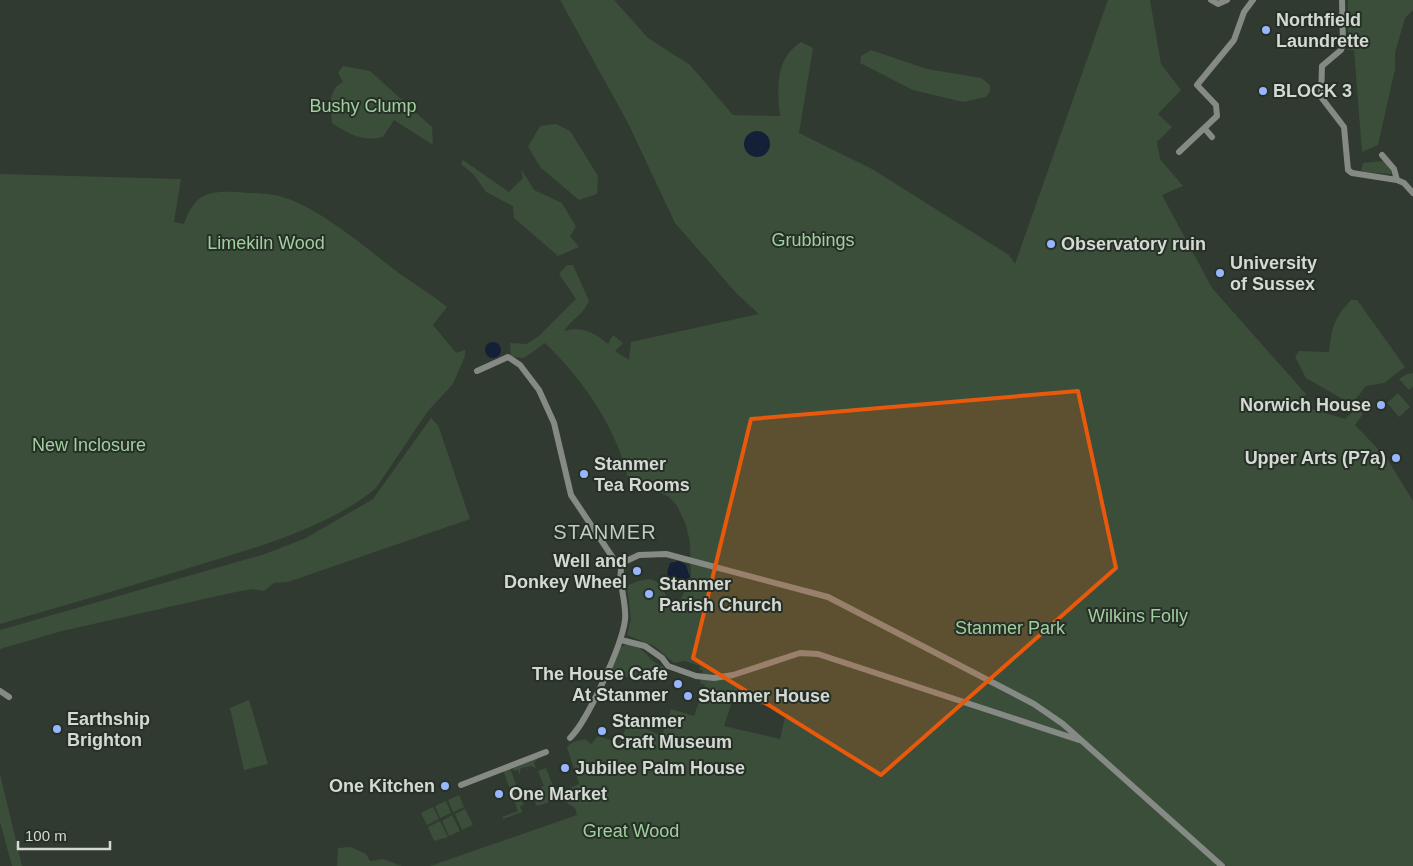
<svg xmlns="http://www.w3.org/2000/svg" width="1413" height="866" font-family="Arial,sans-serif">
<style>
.green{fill:#3b4e3a;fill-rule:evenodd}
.water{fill:#141f38}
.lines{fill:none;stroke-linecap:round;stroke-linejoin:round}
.minor{stroke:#858a85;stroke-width:6}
.marked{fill:#e8590c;fill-opacity:0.2;stroke:#e8590c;stroke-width:4;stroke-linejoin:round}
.poi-dot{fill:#97b6fd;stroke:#263026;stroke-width:2}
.labels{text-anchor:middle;stroke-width:4;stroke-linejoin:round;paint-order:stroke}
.poi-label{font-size:18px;font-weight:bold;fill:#d4d9d3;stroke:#263026;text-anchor:start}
.park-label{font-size:18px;fill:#a2cfa0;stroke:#263026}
.quarter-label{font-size:20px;letter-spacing:1px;fill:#c0ccc0;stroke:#263026}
</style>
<rect width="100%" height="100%" fill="#303a30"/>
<path class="green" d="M 560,0 L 614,0 L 648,38 L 690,65 L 733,115 L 780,116 C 777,88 775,59 801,42 L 813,48 L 799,133 L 872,169 L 1009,255 L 1015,264 L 1108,0 L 1150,0 L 1161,64 L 1181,90 L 1158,114 L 1172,127 L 1157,142 L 1160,159 L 1183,186 L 1162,195 L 1212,288 L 1306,394 L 1299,405 L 1345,419 L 1357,408 L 1363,414 L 1355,425 L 1386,457 L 1413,501 L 1413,866 L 430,866 L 577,815 L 575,808 L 564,801 L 560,792 L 579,784 L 567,747 C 573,741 577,741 585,739 L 591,744 L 598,736 L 619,743 L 629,721 L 662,736 L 671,709 L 694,716 L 705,685 L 700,683 L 703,671 L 699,669 L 700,666 L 685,661 L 674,663 L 654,646 L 627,635 L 631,619 L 627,586 C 655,573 658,579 671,605 L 676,607 L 690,583 L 691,576 L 690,542 L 686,525 L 677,506 L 669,497 L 649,487 L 629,482 C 618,430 583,379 545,343 L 524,358 L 511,357 L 510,343 L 527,344 L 540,335 L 576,299 L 559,274 L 567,265 L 573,265 L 589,301 C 582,316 573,318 564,331 C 581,326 594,332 608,344 L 613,335 L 623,343 L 615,351 L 629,360 L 631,342 L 759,314 L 737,294 L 675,223 L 628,123 ZM 734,695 L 740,695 L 739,698 L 786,712 L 780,739 L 724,726 Z
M 1348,0 L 1413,0 L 1413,10 L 1405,18 L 1395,53 L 1395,69 L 1378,145 L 1362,152 L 1354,50 L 1348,50 Z
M 871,50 L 927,69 L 981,78 L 990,85 L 990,92 L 986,97 L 963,102 L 913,90 L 860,63 L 861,56 Z
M 343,66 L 370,71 L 432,127 L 433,145 L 394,120 L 383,137 C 363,142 348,134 332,123 C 331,107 327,90 343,82 L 338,73 Z
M 556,124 L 570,131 L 598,176 L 597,194 L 579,200 L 541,168 L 528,147 L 540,126 Z
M 463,160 L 509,192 L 523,178 L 521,169 L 534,190 L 562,203 L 576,227 L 570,236 L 579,247 L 558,256 L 514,218 L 513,206 L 486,192 L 474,175 L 461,164 Z
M 1383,161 L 1387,163 L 1392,174 L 1365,172 L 1361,170 L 1363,163 Z
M 0,174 L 181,179 L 174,222 L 184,224 C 194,195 206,191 236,192 C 248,193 262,193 274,195 C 314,202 367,249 400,274 C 416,285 432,295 447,307 L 433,325 L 456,353 L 465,350 L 465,356 L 453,384 L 428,411 L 376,488 C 329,528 251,549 192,567 C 128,587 64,606 0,624 Z
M 1351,300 L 1357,300 L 1360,304 L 1405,367 L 1384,383 L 1366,386 L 1355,400 L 1346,401 L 1306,378 L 1295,357 L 1299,351 L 1329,352 C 1332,328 1333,319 1351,300 Z
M 1413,373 L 1413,387 L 1409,390 L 1399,379 L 1407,374 Z
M 1398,393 L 1410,407 L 1399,417 L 1387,403 Z
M 431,418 L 438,425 L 470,519 L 288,582 L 274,583 L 264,591 L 252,589 L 231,593 L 62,631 L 0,649 L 0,630 L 265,554 L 306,538 L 373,499 Z
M 628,644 C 648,648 647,661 664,667 L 662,675 L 644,670 L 638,681 L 609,670 L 619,647 Z
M 249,700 L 268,764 L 244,770 L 230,708 Z
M 539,757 L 534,763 L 536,769 L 532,766 L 526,767 L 527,772 L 525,767 L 520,769 L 520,775 L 518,770 L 514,771 L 512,767 Z
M 510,768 L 518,790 L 515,791 L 519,802 L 522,801 L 524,805 L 520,806 L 522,812 L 503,819 L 502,817 L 518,811 L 503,770 Z
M 546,768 L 558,799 L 537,806 L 533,798 L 536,794 L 537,796 L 543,794 L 541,787 L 544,786 L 538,771 Z
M 0,774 L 22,866 L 12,866 L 0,822 Z
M 459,795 L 464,807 L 453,812 L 448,800 Z
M 446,801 L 451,813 L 440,818 L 435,806 Z
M 433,807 L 439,819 L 427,825 L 421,813 Z
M 465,809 L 473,825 L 462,830 L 455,814 Z
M 452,815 L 460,831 L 449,836 L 442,821 Z
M 440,821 L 448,837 L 434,841 L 428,827 Z
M 351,847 L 366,854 L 370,861 L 383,859 L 402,866 L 337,866 L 338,848 Z"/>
<path class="water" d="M744 144a13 13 0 1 1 26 0a13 13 0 1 1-26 0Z
M485 350a8 8 0 1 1 16 0a8 8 0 1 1-16 0Z
M 679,561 L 686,565 L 690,578 L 688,585 L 682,589 L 673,586 L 667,573 L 670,563 Z"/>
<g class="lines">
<path class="minor" d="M 1211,0 L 1218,4 L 1227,0
M 1342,0 L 1343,45 L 1341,50 L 1322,66 L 1321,97 L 1344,127 L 1348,170 L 1352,173 L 1397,180 L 1404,183 L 1413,193
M 1205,129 L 1212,137
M 1179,152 L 1217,116 L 1216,105 L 1197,85 L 1234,40 L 1244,12 L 1253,0
M 1382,155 L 1394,169 L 1397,180
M 477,371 L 508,357 L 520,365 L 539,390 L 554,423 L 571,495 L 615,561 L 622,563
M 621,640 L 645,646 L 662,658 L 668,666 L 696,676 L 714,678 L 733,675 L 800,653 L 818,654 L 1079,740
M 0,691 L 9,697
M 570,738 C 588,720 622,645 625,620 C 627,601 617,582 622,563 L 639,555 L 666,554 L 828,597 L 1034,704 L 1063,724 L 1222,866
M 461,785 L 546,752"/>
</g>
<path class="marked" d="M 1078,391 L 1116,568 L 881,775 L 693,658 L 751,419 Z"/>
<g class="poi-dot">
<circle cx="1266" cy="30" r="5"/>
<circle cx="1263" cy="91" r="5"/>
<circle cx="1051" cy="244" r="5"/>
<circle cx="1220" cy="273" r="5"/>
<circle cx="1381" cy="405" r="5"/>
<circle cx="1396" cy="458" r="5"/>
<circle cx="584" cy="474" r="5"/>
<circle cx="637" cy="571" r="5"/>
<circle cx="649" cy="594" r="5"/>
<circle cx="678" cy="684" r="5"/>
<circle cx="688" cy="696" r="5"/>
<circle cx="57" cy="729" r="5"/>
<circle cx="602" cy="731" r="5"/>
<circle cx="565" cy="768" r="5"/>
<circle cx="445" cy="786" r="5"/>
<circle cx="499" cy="794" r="5"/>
</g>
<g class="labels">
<g class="poi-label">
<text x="1276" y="26">Northfield<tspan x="1276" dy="21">Laundrette</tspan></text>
<text x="1273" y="97">BLOCK 3</text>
<text x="1061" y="250">Observatory ruin</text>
<text x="1230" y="269">University<tspan x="1230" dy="21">of Sussex</tspan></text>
<text x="1371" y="411" text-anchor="end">Norwich House</text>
<text x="1386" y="464" text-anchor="end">Upper Arts (P7a)</text>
<text x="594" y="470">Stanmer<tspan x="594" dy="21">Tea Rooms</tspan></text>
<text x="627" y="567" text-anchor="end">Well and<tspan x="627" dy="21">Donkey Wheel</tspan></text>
<text x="659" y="590">Stanmer<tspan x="659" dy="21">Parish Church</tspan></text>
<text x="668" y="680" text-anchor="end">The House Cafe<tspan x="668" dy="21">At Stanmer</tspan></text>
<text x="698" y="702">Stanmer House</text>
<text x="67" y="725">Earthship<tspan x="67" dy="21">Brighton</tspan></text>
<text x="612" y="727">Stanmer<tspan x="612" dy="21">Craft Museum</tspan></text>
<text x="575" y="774">Jubilee Palm House</text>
<text x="435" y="792" text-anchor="end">One Kitchen</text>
<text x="509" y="800">One Market</text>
</g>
<g class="park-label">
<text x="363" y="112">Bushy Clump</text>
<text x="813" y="246">Grubbings</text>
<text x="266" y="249">Limekiln Wood</text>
<text x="89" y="451">New Inclosure</text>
<text x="1138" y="622">Wilkins Folly</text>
<text x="1010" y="634">Stanmer Park</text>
<text x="631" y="837">Great Wood</text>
</g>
<g class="quarter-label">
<text x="605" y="539">STANMER</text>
</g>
</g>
<path d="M18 841v8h92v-8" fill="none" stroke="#d4d9d3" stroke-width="2.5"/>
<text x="25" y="841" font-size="15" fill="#d4d9d3" stroke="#263026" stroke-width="4" paint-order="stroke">100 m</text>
</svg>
